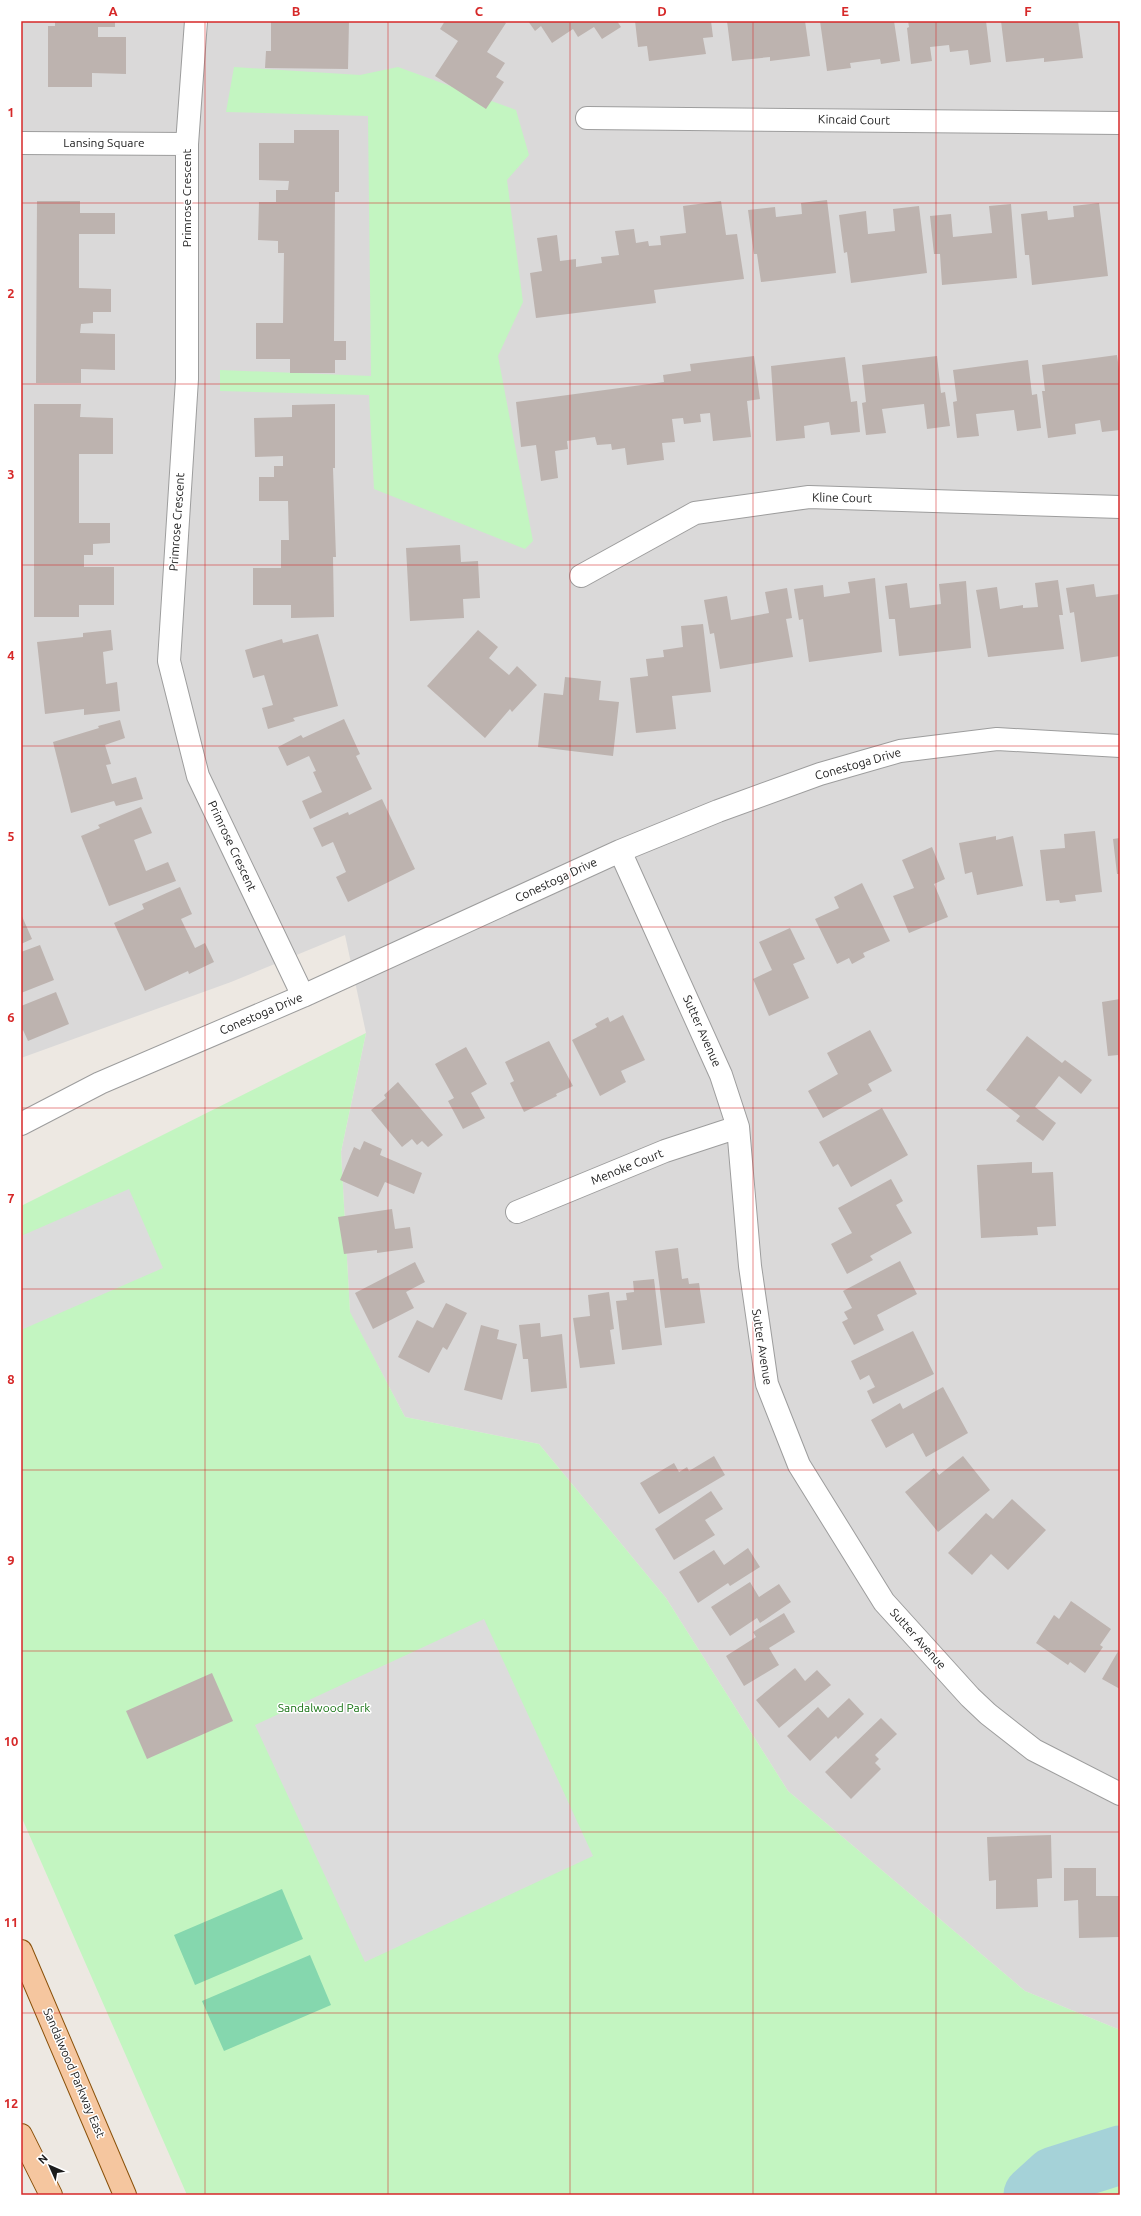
<svg xmlns="http://www.w3.org/2000/svg" width="1141" height="2216" font-family="Ubuntu,sans-serif">
<style>
.residential{fill:#dad9d9}
.park{fill:#c3f5c1}
.pitch{fill:#85d7ae}
.parking{fill:#dcdcdc}
.lines{fill:none;stroke-linecap:round;stroke-linejoin:round}
.river{stroke:#a5d2d8;stroke-width:59}
.building{fill:#bdb3af}
.minor-casing{stroke:#9d9d9d;stroke-width:24}
.major-casing{stroke:#8a510a;stroke-width:24}
.minor{stroke:#fff;stroke-width:22}
.major{stroke:#f5c69f;stroke-width:22}
.grid{fill:none;stroke:#d62828;stroke-width:1;stroke-opacity:0.55}
.labels{text-anchor:middle;stroke-width:3;stroke-linejoin:round;paint-order:stroke}
.street-label{font-size:12px;fill:#1c1c1c;stroke:#fff}
.park-label{font-size:12px;fill:#167213;stroke:#fff}
.neatline{fill:none;stroke:#d62828;stroke-width:1.5}
.grid-label{font-size:13px;text-anchor:middle;font-weight:bold;fill:#d62828}
</style>
<rect width="100%" height="100%" fill="#ede8e2"/>
<path class="residential" d="M 21,21 L 1120,21 L 1120,2030 L 1025,1991 L 788,1791 L 666,1598 L 539,1444 L 405,1417 L 350,1313 L 341,1152 L 366,1033 L 345,935 L 231,982 L 21,1058 Z"/>
<path class="park" d="M 234,67 L 360,75 L 398,67 L 516,110 L 529,155 L 507,180 L 523,302 L 498,356 L 533,541 L 525,549 L 374,489 L 369,395 L 220,391 L 220,370 L 371,376 L 368,116 L 226,112 Z
M 366,1033 L 341,1152 L 350,1312 L 405,1417 L 539,1444 L 666,1598 L 788,1791 L 1025,1991 L 1120,2030 L 1120,2195 L 187,2195 L 21,1816 L 21,1206 Z"/>
<path class="pitch" d="M 282,1889 L 303,1939 L 195,1985 L 174,1935 Z
M 310,1955 L 331,2005 L 224,2051 L 202,2001 Z"/>
<path class="parking" d="M 129,1189 L 163,1268 L 21,1330 L 21,1236 Z
M 484,1619 L 593,1856 L 365,1962 L 255,1725 Z"/>
<g class="lines">
<path class="river" d="M 1033,2195 L 1054,2176 L 1120,2155"/>
</g>
<path class="building" d="M 55,21 L 115,21 L 115,27 L 98,27 L 98,37 L 126,37 L 126,74 L 92,73 L 92,87 L 48,87 L 48,26 L 55,26 Z
M 271,21 L 349,21 L 348,69 L 265,68 L 266,51 L 271,51 Z
M 445,21 L 503,21 L 506,23 L 487,52 L 505,63 L 496,77 L 504,82 L 486,109 L 435,76 L 458,41 L 440,29 Z
M 528,21 L 617,21 L 621,27 L 602,39 L 594,27 L 578,37 L 573,29 L 552,43 L 541,26 L 535,31 Z
M 635,21 L 711,21 L 713,37 L 703,38 L 706,54 L 649,61 L 647,46 L 638,47 Z
M 727,21 L 805,21 L 810,56 L 770,61 L 770,57 L 732,61 Z
M 820,21 L 894,21 L 900,61 L 881,64 L 880,59 L 850,63 L 851,68 L 827,71 Z
M 908,21 L 986,21 L 991,62 L 970,65 L 968,50 L 950,52 L 949,45 L 930,47 L 932,61 L 911,64 L 907,28 L 909,27 Z
M 1001,21 L 1078,21 L 1083,58 L 1044,62 L 1044,58 L 1006,62 Z
M 294,130 L 339,130 L 339,192 L 335,192 L 334,341 L 346,341 L 346,360 L 335,360 L 335,373 L 290,373 L 290,359 L 256,359 L 256,323 L 283,323 L 284,253 L 278,253 L 278,241 L 258,240 L 259,202 L 276,202 L 276,190 L 288,190 L 289,181 L 259,180 L 259,143 L 294,143 Z
M 827,200 L 836,273 L 761,282 L 757,254 L 754,254 L 748,210 L 775,207 L 776,217 L 802,214 L 801,203 Z
M 37,201 L 80,201 L 80,213 L 115,213 L 115,234 L 79,234 L 79,288 L 111,289 L 111,312 L 93,312 L 93,323 L 81,324 L 80,333 L 115,334 L 115,370 L 81,369 L 81,383 L 36,383 Z
M 721,201 L 726,235 L 737,234 L 744,279 L 654,290 L 656,303 L 536,318 L 530,273 L 542,271 L 537,238 L 557,235 L 560,261 L 576,259 L 576,267 L 602,263 L 601,257 L 619,255 L 615,231 L 634,229 L 636,243 L 648,241 L 649,246 L 661,245 L 660,236 L 686,233 L 683,206 Z
M 1099,203 L 1108,276 L 1032,285 L 1029,255 L 1025,255 L 1021,214 L 1047,211 L 1048,220 L 1074,217 L 1073,206 Z
M 1011,204 L 1017,278 L 942,285 L 940,254 L 934,254 L 930,216 L 951,214 L 953,237 L 992,233 L 989,206 Z
M 919,206 L 927,273 L 851,283 L 847,252 L 844,253 L 839,215 L 866,211 L 868,234 L 895,231 L 893,209 Z
M 1117,355 L 1120,376 L 1120,430 L 1102,432 L 1100,420 L 1075,424 L 1076,434 L 1048,438 L 1042,391 L 1045,391 L 1042,365 Z
M 754,356 L 760,399 L 747,401 L 751,437 L 713,441 L 710,413 L 700,414 L 701,422 L 684,424 L 683,418 L 672,419 L 675,442 L 662,443 L 664,460 L 627,465 L 625,448 L 612,450 L 611,444 L 597,445 L 595,437 L 567,441 L 568,449 L 555,451 L 558,478 L 541,481 L 536,445 L 521,447 L 516,402 L 664,382 L 663,375 L 691,371 L 690,364 Z
M 937,356 L 941,393 L 945,392 L 950,426 L 927,429 L 924,404 L 882,409 L 886,433 L 866,435 L 862,403 L 866,402 L 862,365 Z
M 845,357 L 851,402 L 857,401 L 860,432 L 831,435 L 829,422 L 804,426 L 805,438 L 776,441 L 771,366 Z
M 1028,360 L 1032,395 L 1037,394 L 1041,428 L 1017,431 L 1014,410 L 976,414 L 979,436 L 957,438 L 953,402 L 957,401 L 953,370 Z
M 34,404 L 81,404 L 80,417 L 113,418 L 113,454 L 79,454 L 79,523 L 110,523 L 110,543 L 93,544 L 93,555 L 84,555 L 84,567 L 114,567 L 114,605 L 79,605 L 79,617 L 34,617 Z
M 335,404 L 335,468 L 333,468 L 336,557 L 333,557 L 334,617 L 291,618 L 291,605 L 253,605 L 253,568 L 281,568 L 281,540 L 289,540 L 288,501 L 259,501 L 259,477 L 274,477 L 274,466 L 283,466 L 283,456 L 255,457 L 254,418 L 292,417 L 292,405 Z
M 460,545 L 461,562 L 478,561 L 480,598 L 463,599 L 464,618 L 410,621 L 406,548 Z
M 875,578 L 882,652 L 809,662 L 803,619 L 799,620 L 794,589 L 823,585 L 824,597 L 850,593 L 848,582 Z
M 1058,580 L 1063,615 L 1059,615 L 1064,649 L 988,657 L 976,590 L 997,587 L 1000,609 L 1023,605 L 1023,608 L 1038,607 L 1035,583 Z
M 966,581 L 971,648 L 899,656 L 895,619 L 889,619 L 885,586 L 907,583 L 910,608 L 941,604 L 939,584 Z
M 1094,584 L 1096,597 L 1120,594 L 1120,656 L 1081,662 L 1074,612 L 1070,613 L 1066,588 Z
M 787,588 L 792,618 L 786,619 L 793,657 L 720,669 L 714,633 L 710,634 L 704,600 L 727,596 L 731,620 L 769,613 L 765,592 Z
M 703,624 L 711,692 L 672,696 L 676,729 L 636,733 L 630,678 L 648,676 L 646,659 L 664,657 L 663,650 L 683,647 L 681,626 Z
M 111,630 L 113,650 L 103,652 L 106,684 L 117,682 L 120,711 L 84,715 L 84,709 L 45,714 L 37,642 L 83,637 L 83,633 Z
M 478,630 L 498,647 L 489,658 L 509,675 L 517,666 L 537,685 L 512,712 L 510,709 L 485,738 L 427,686 Z
M 318,634 L 338,706 L 293,718 L 295,721 L 268,729 L 262,708 L 273,705 L 264,675 L 253,678 L 245,650 L 282,639 L 283,643 Z
M 565,677 L 601,681 L 599,700 L 619,702 L 613,756 L 538,747 L 544,693 L 563,695 Z
M 344,719 L 360,754 L 356,756 L 372,789 L 310,819 L 302,801 L 322,792 L 313,772 L 316,771 L 309,756 L 287,766 L 278,747 L 301,735 L 303,738 Z
M 120,720 L 125,738 L 105,745 L 111,764 L 106,765 L 112,784 L 136,777 L 143,799 L 116,806 L 114,801 L 71,813 L 53,742 L 99,728 L 98,726 Z
M 382,799 L 415,869 L 348,902 L 336,877 L 346,872 L 333,842 L 322,847 L 313,828 L 348,812 L 349,815 Z
M 141,807 L 152,833 L 134,840 L 146,871 L 168,862 L 176,881 L 109,906 L 81,836 L 100,828 L 98,825 Z
M 1095,831 L 1102,892 L 1075,895 L 1076,901 L 1060,903 L 1059,900 L 1046,901 L 1040,850 L 1065,848 L 1064,834 Z
M 996,836 L 996,840 L 1013,836 L 1023,886 L 977,895 L 972,872 L 965,874 L 959,843 Z
M 1120,838 L 1120,874 L 1117,874 L 1113,839 Z
M 932,847 L 945,879 L 934,884 L 948,917 L 909,933 L 893,896 L 914,888 L 902,860 Z
M 862,883 L 890,941 L 863,953 L 865,957 L 852,964 L 849,958 L 837,964 L 815,919 L 839,908 L 834,897 Z
M 180,887 L 192,914 L 181,919 L 195,948 L 205,943 L 214,962 L 189,974 L 188,971 L 145,991 L 114,923 L 144,909 L 142,904 Z
M 21,914 L 32,939 L 21,944 Z
M 790,928 L 805,959 L 793,964 L 809,998 L 769,1016 L 753,979 L 772,970 L 759,942 Z
M 40,945 L 54,980 L 21,993 L 21,952 Z
M 56,992 L 69,1024 L 28,1041 L 23,1030 L 21,1031 L 21,1006 Z
M 1120,999 L 1120,1064 L 1119,1064 L 1118,1055 L 1108,1056 L 1102,1002 Z
M 623,1015 L 645,1060 L 621,1071 L 626,1082 L 600,1096 L 572,1040 L 597,1027 L 595,1024 L 608,1017 L 610,1022 Z
M 870,1030 L 892,1071 L 868,1084 L 872,1091 L 823,1118 L 808,1091 L 838,1074 L 827,1053 Z
M 1027,1036 L 1062,1063 L 1065,1060 L 1092,1080 L 1081,1094 L 1059,1076 L 1035,1107 L 1056,1123 L 1043,1141 L 1016,1121 L 1020,1116 L 986,1090 Z
M 549,1041 L 573,1086 L 556,1094 L 557,1096 L 524,1112 L 510,1083 L 514,1081 L 505,1062 Z
M 466,1047 L 487,1084 L 471,1093 L 485,1118 L 463,1129 L 448,1101 L 454,1098 L 435,1064 Z
M 398,1082 L 443,1135 L 428,1147 L 422,1141 L 417,1145 L 412,1139 L 402,1147 L 371,1110 L 386,1098 L 384,1095 Z
M 882,1108 L 908,1155 L 851,1187 L 838,1164 L 833,1167 L 819,1142 Z
M 364,1141 L 382,1149 L 380,1155 L 422,1173 L 414,1194 L 385,1182 L 378,1197 L 340,1180 L 354,1147 L 360,1150 Z
M 1032,1162 L 1032,1173 L 1053,1172 L 1056,1226 L 1037,1227 L 1038,1235 L 981,1238 L 977,1165 Z
M 891,1179 L 903,1201 L 896,1205 L 912,1233 L 870,1256 L 873,1260 L 847,1274 L 831,1244 L 852,1233 L 838,1208 Z
M 392,1209 L 395,1229 L 410,1227 L 413,1248 L 377,1253 L 377,1250 L 344,1254 L 338,1217 Z
M 678,1248 L 682,1279 L 688,1278 L 689,1284 L 699,1283 L 705,1323 L 665,1328 L 655,1251 Z
M 900,1261 L 917,1294 L 877,1315 L 884,1330 L 854,1345 L 842,1322 L 848,1319 L 844,1312 L 852,1308 L 843,1291 Z
M 415,1262 L 425,1282 L 406,1292 L 414,1308 L 373,1329 L 355,1293 Z
M 654,1279 L 662,1345 L 622,1350 L 616,1301 L 627,1300 L 626,1293 L 634,1292 L 633,1281 Z
M 609,1292 L 614,1329 L 610,1330 L 615,1364 L 580,1368 L 573,1318 L 590,1316 L 588,1295 Z
M 446,1303 L 467,1313 L 447,1350 L 443,1347 L 429,1373 L 398,1357 L 417,1320 L 433,1328 Z
M 540,1323 L 541,1337 L 562,1334 L 567,1388 L 531,1392 L 528,1359 L 523,1359 L 519,1325 Z
M 481,1325 L 499,1330 L 497,1339 L 517,1344 L 502,1400 L 464,1390 Z
M 913,1331 L 934,1374 L 873,1404 L 867,1391 L 875,1387 L 869,1375 L 860,1380 L 851,1361 Z
M 943,1387 L 968,1433 L 926,1457 L 913,1433 L 886,1448 L 871,1420 L 900,1403 L 903,1409 Z
M 714,1456 L 725,1475 L 659,1514 L 640,1483 L 674,1463 L 679,1472 L 687,1467 L 689,1471 Z
M 963,1456 L 990,1490 L 938,1532 L 905,1492 L 934,1468 L 939,1475 Z
M 711,1491 L 723,1509 L 705,1520 L 715,1535 L 674,1560 L 655,1529 Z
M 1012,1499 L 1046,1530 L 1008,1570 L 991,1554 L 972,1575 L 948,1553 L 986,1513 L 993,1519 Z
M 748,1548 L 760,1567 L 730,1586 L 728,1583 L 698,1603 L 679,1572 L 714,1550 L 724,1565 Z
M 750,1582 L 759,1597 L 779,1584 L 791,1602 L 760,1623 L 757,1618 L 730,1636 L 711,1607 Z
M 1071,1601 L 1111,1629 L 1100,1645 L 1103,1647 L 1085,1673 L 1070,1662 L 1068,1665 L 1036,1643 L 1054,1615 L 1059,1619 Z
M 784,1613 L 795,1632 L 769,1648 L 779,1665 L 744,1686 L 726,1656 L 756,1637 L 753,1632 Z
M 1120,1648 L 1120,1689 L 1102,1679 Z
M 795,1668 L 805,1681 L 817,1670 L 831,1685 L 779,1728 L 756,1700 Z
M 212,1673 L 233,1721 L 147,1759 L 126,1711 Z
M 849,1698 L 864,1714 L 838,1739 L 836,1736 L 810,1761 L 787,1736 L 818,1707 L 828,1718 Z
M 881,1718 L 897,1734 L 875,1755 L 879,1759 L 875,1763 L 881,1769 L 851,1799 L 825,1772 Z
M 1051,1835 L 1052,1878 L 1037,1879 L 1038,1907 L 996,1909 L 996,1880 L 989,1881 L 987,1837 Z
M 1064,1868 L 1096,1868 L 1096,1896 L 1119,1896 L 1119,1937 L 1079,1938 L 1078,1900 L 1064,1901 Z"/>
<g class="lines">
<defs>
<path id="minor" d="M 196,21 L 187,144 L 187,379 L 169,661 L 198,776 L 303,996
M 587,118 L 1120,123
M 21,143 L 187,144
M 581,576 L 695,513 L 809,497 L 1120,507
M 620,851 L 721,1075 L 738,1127 L 750,1266 L 767,1384 L 799,1465 L 884,1602 L 970,1697 L 988,1714 L 1034,1750 L 1120,1794
M 21,1124 L 100,1083 L 303,996 L 620,851 L 718,811 L 820,774 L 900,751 L 997,739 L 1120,746
M 517,1212 L 665,1151 L 738,1127"/>
<path id="major" d="M 21,1951 L 125,2195
M 21,2135 L 51,2195"/>
</defs>
<use href="#minor" class="minor-casing"/>
<use href="#major" class="major-casing"/>
<use href="#minor" class="minor"/>
<use href="#major" class="major"/>
</g>
<path class="grid" d="M 205,21 L 205,2195M 388,21 L 388,2195M 570,21 L 570,2195M 753,21 L 753,2195M 936,21 L 936,2195M 21,203 L 1120,203M 21,384 L 1120,384M 21,565 L 1120,565M 21,746 L 1120,746M 21,927 L 1120,927M 21,1108 L 1120,1108M 21,1289 L 1120,1289M 21,1470 L 1120,1470M 21,1651 L 1120,1651M 21,1832 L 1120,1832M 21,2013 L 1120,2013"/>
<g class="labels">
<g class="street-label">
<text transform="translate(854 120) rotate(1)" y="4">Kincaid Court</text>
<text x="104" y="147">Lansing Square</text>
<text transform="translate(187 198) rotate(-90)" y="4">Primrose Crescent</text>
<text transform="translate(842 498) rotate(1)" y="4">Kline Court</text>
<text transform="translate(177 522) rotate(-86)" y="4">Primrose Crescent</text>
<text transform="translate(858 764) rotate(-16)" y="4">Conestoga Drive</text>
<text transform="translate(232 846) rotate(65)" y="4">Primrose Crescent</text>
<text transform="translate(556 880) rotate(-25)" y="4">Conestoga Drive</text>
<text transform="translate(261 1014) rotate(-23)" y="4">Conestoga Drive</text>
<text transform="translate(702 1031) rotate(66)" y="4">Sutter Avenue</text>
<text transform="translate(627 1167) rotate(-22)" y="4">Menoke Court</text>
<text transform="translate(762 1347) rotate(81)" y="4">Sutter Avenue</text>
<text transform="translate(918 1639) rotate(48)" y="4">Sutter Avenue</text>
<text transform="translate(74 2073) rotate(67)" y="4">Sandalwood Parkway East</text>
</g>
<g class="park-label">
<text x="324" y="1712">Sandalwood Park</text>
</g>
</g>
<rect width="1141" height="2216" fill="none" stroke="#ffffff" stroke-width="44"/>
<g transform="translate(50 2166) rotate(315)" stroke="#ffffff" stroke-width="3" paint-order="stroke">
<path d="M0-3L7 15L0 10L-7 15Z" fill="#1c1c1c"/>
<text y="-6" font-size="11" font-weight="bold" text-anchor="middle" fill="#1c1c1c">N</text>
</g>
<rect x="22" y="22" width="1097" height="2172" class="neatline"/>
<g class="grid-label">
<text x="113" y="16">A</text>
<text x="296" y="16">B</text>
<text x="479" y="16">C</text>
<text x="662" y="16">D</text>
<text x="845" y="16">E</text>
<text x="1028" y="16">F</text>
<text x="11" y="117">1</text>
<text x="11" y="298">2</text>
<text x="11" y="479">3</text>
<text x="11" y="660">4</text>
<text x="11" y="841">5</text>
<text x="11" y="1022">6</text>
<text x="11" y="1203">7</text>
<text x="11" y="1384">8</text>
<text x="11" y="1565">9</text>
<text x="11" y="1746">10</text>
<text x="11" y="1927">11</text>
<text x="11" y="2108">12</text>
</g>
</svg>
